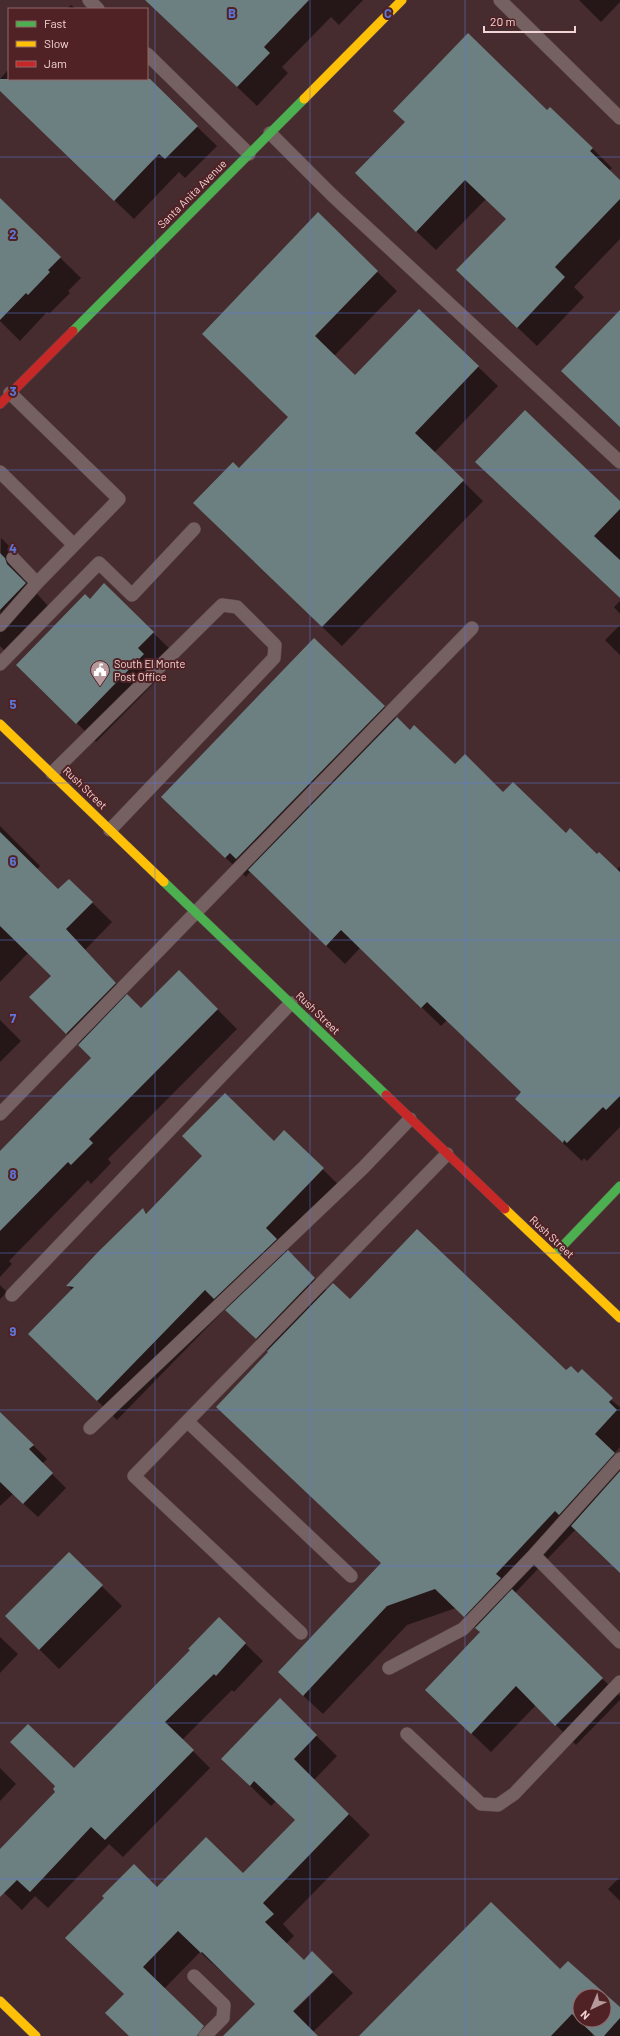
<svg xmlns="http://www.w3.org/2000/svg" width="620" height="2036" font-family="Barlow,sans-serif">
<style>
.shadow{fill:#0007;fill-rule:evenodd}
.building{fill:#6c8082;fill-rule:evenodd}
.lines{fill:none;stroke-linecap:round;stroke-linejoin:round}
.lane-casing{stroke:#5e4849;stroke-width:14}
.fast-casing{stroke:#5e4849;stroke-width:10}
.slow-casing{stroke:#5e4849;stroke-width:10}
.jam-casing{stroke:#5e4849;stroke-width:10}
.lane{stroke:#756162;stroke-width:13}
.fast{stroke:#4caf50;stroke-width:9}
.slow{stroke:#ffc107;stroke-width:9}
.jam{stroke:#c62828;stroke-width:9}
.grid{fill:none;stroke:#5d76d7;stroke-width:1;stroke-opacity:0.55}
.labels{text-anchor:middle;stroke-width:4;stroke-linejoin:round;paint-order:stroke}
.street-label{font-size:11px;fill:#f3d4d4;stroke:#502225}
.poi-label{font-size:11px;fill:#f3d4d4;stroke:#502225;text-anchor:start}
.grid-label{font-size:13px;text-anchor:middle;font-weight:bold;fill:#5d76d7;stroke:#502225;stroke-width:4;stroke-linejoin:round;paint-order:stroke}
</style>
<rect width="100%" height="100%" fill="#462c2e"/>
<path class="shadow" d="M 146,0 L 363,0 L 339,25 L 331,17 L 282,67 L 288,73 L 257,106 Z
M 579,0 L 620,0 L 620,2 L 601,22 Z
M 71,5 L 76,9 L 67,9 Z
M 9,69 L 9,79 L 147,78 L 217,146 L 185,178 L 179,172 L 134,219 L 0,90 L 0,79 Z
M 547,111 L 592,148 L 612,168 L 609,171 L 620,181 L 620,239 L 574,287 L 584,297 L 537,346 L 477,289 L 507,219 L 486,199 L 436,250 L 376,193 L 406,122 Z
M 0,199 L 81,278 L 68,291 L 70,293 L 49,314 L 47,312 L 20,341 L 0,321 Z
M 318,214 L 397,291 L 334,356 L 355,376 L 419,310 L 498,386 L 434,453 L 483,501 L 342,646 L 214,523 L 239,469 L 289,417 Z
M 495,480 L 620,503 L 620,598 Z
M 1,538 L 37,574 L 29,585 L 49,607 L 6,652 L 0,646 Z
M 104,585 L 173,652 L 157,668 L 163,674 L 96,742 L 37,684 L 90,600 Z
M 620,601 L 620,614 L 614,607 Z
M 620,625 L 620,655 L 605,640 Z
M 314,639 L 410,731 L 455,766 L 503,793 L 616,870 L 620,866 L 620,1127 L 587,1161 L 584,1158 L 582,1161 L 516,1099 L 522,1092 L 447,1020 L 441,1026 L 360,948 L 345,964 L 250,872 L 246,877 L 182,816 Z
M 0,826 L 40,866 L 37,869 L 59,891 L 69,880 L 112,922 L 85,950 L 141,1010 L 179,971 L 237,1029 L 108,1159 L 111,1163 L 91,1184 L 88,1180 L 9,1261 L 12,1264 L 0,1277 L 0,1152 L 92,1059 L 31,997 L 52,976 L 28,953 L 0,982 Z
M 0,1020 L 21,1041 L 0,1062 Z
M 284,1132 L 343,1189 L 285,1248 L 327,1291 L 350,1301 L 578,1374 L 620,1407 L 620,1447 L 614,1454 L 620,1460 L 620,1573 L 575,1530 L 515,1593 L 620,1696 L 620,1700 L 576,1745 L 536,1705 L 491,1752 L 446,1709 L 481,1632 L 456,1608 L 407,1625 L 323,1714 L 299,1692 L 382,1563 L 269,1352 L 225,1309 L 117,1420 L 49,1353 L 72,1290 L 68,1286 L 143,1209 L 147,1214 L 274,1142 Z
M 0,1285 L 7,1292 L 0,1299 Z
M 0,1426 L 33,1445 L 47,1459 L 42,1464 L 66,1488 L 38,1517 L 13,1494 L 0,1506 Z
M 69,1554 L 122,1606 L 59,1669 L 6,1616 Z
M 219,1618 L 263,1661 L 234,1692 L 232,1690 L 182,1740 L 210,1768 L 123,1857 L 109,1844 L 48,1908 L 35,1896 L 22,1910 L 0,1889 L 0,1850 L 56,1792 L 74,1769 L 191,1650 Z
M 0,1637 L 18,1654 L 0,1673 Z
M 280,1700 L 337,1756 L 314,1780 L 370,1835 L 283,1924 L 294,1936 L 286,1944 L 304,1961 L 312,1953 L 353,1993 L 313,2032 L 317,2036 L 224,2036 L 256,2004 L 224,1972 L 223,1973 L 200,1952 L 164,1989 L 213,2036 L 130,2036 L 125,1994 L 158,1889 L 243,1875 L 296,1821 L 276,1801 L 271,1806 L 244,1780 ZM 324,1979 L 326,1980 L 290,2015 L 289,2013 Z
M 0,1768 L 16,1784 L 0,1801 Z
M 620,1877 L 620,1901 L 608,1889 Z
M 568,1962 L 620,2008 L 620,2036 L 595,2036 L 593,2034 L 592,2036 L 360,2036 L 560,1971 ZM 580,1996 L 604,1996 L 604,2020 L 580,2020 Z"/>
<path class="building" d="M 145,0 L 309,0 L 264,47 L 270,53 L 237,87 Z
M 468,33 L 547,110 L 550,107 L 593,148 L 590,151 L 620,180 L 620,199 L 555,267 L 565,277 L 517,328 L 456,270 L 506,219 L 465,180 L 416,232 L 355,173 L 405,122 L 393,111 Z
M 0,79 L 150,79 L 198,126 L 165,159 L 159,154 L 114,201 L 0,91 Z
M 0,198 L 61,257 L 48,270 L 50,272 L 28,295 L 26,293 L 0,320 Z
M 318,212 L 378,271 L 315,336 L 355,375 L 419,309 L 479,366 L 415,433 L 464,480 L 322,627 L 193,503 L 233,462 L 239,468 L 288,417 L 202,334 Z
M 620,310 L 620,427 L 561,371 Z
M 525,410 L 620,501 L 620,509 L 594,536 L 620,560 L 620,598 L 475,462 Z
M 0,553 L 5,558 L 7,564 L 26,583 L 0,610 Z
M 104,583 L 154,632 L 138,648 L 144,654 L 76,724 L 16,665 L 85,594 L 90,599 Z
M 314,638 L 385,706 L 236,859 L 230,853 L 225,858 L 161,797 Z
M 397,717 L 410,730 L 414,725 L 455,764 L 465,754 L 503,792 L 513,782 L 566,833 L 570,828 L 597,854 L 599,852 L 620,872 L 620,1096 L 606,1110 L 603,1107 L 567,1143 L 564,1140 L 563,1143 L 515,1099 L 521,1092 L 427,1002 L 421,1008 L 341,930 L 326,946 L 248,870 Z
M 0,832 L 58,889 L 69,879 L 93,902 L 66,929 L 116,983 L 66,1034 L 29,997 L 51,976 L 0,926 Z
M 179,970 L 218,1009 L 89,1139 L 93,1143 L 71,1165 L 68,1162 L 0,1231 L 0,1151 L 91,1058 L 78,1045 L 127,994 L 141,1008 Z
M 225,1093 L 274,1141 L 284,1130 L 324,1168 L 266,1228 L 277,1239 L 214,1299 L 205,1290 L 97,1401 L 28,1334 L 74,1287 L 66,1286 L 98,1252 L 143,1208 L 146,1214 L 202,1156 L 182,1136 Z
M 417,1229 L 566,1370 L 571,1366 L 578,1373 L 582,1369 L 613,1398 L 609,1402 L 617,1410 L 595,1434 L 615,1453 L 559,1515 L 555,1511 L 496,1574 L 501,1578 L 464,1617 L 435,1589 L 387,1606 L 303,1696 L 278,1672 L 381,1563 L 216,1407 L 268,1352 L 267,1351 L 333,1283 L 350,1299 Z
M 288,1250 L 315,1278 L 256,1339 L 225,1310 Z
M 0,1412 L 34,1445 L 29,1449 L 53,1473 L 23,1504 L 0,1482 Z
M 620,1471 L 620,1573 L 571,1526 Z
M 69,1552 L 103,1585 L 39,1650 L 5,1616 Z
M 512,1589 L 603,1678 L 555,1726 L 516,1686 L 471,1734 L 425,1690 L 480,1632 L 475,1628 Z
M 219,1617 L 246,1643 L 216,1676 L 214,1674 L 165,1722 L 194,1750 L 105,1840 L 91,1827 L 30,1892 L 17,1880 L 0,1897 L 0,1849 L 55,1792 L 53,1789 L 55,1786 L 10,1742 L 28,1724 L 74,1768 L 190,1650 L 188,1649 Z
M 280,1698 L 317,1735 L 294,1759 L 349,1814 L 263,1903 L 274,1914 L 265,1922 L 304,1960 L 312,1951 L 333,1972 L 293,2011 L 318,2036 L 223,2036 L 255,2004 L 202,1952 L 201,1953 L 178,1931 L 143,1967 L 204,2026 L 197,2036 L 129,2036 L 105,2013 L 124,1994 L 65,1938 L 104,1898 L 102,1896 L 134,1864 L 157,1887 L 206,1837 L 243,1873 L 295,1820 L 254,1781 L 250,1786 L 221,1759 Z
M 491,1902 L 560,1969 L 568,1961 L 620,2007 L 620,2018 L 604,2036 L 595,2036 L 572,2014 L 551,2036 L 359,2036 ZM 580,1996 L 604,1996 L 604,2020 L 580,2020 Z"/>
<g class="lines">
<defs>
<path id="lane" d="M 89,0 L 98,9
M 500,0 L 620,118
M 147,54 L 249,154
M 270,133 L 333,196 L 620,462
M 10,393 L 119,499 L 37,583 L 13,558
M 0,472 L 74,545
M 0,625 L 37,583
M 0,664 L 99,563 L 132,595 L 194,529
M 52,773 L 222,605 L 237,607 L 275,645 L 274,658 L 110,830
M 0,1114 L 472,628
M 12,1295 L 291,1003
M 188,1422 L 351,1576
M 90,1428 L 363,1168 L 410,1119
M 620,1459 L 534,1555 L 620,1642
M 301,1633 L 134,1476 L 447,1154
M 389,1668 L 463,1629 L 534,1555
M 407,1734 L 481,1804 L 498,1805 L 514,1794 L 620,1682
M 194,1976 L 224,2005 L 223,2018 L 205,2036"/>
<path id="fast" d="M 73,331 L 304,99
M 164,882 L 386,1095
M 554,1255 L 620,1186"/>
<path id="slow" d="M 304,99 L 402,0
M 0,724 L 164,882
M 505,1209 L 620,1318
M 0,2001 L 36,2036"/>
<path id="jam" d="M 0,404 L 73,331
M 386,1095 L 505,1209"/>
</defs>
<use href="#lane" class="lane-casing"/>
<use href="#fast" class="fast-casing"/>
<use href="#slow" class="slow-casing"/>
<use href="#jam" class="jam-casing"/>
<use href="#lane" class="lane"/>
<use href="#fast" class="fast"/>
<use href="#slow" class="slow"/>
<use href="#jam" class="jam"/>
</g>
<path class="grid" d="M 155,0 L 155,2036M 310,0 L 310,2036M 465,0 L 465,2036M 0,157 L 620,157M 0,313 L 620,313M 0,470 L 620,470M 0,626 L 620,626M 0,783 L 620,783M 0,940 L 620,940M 0,1096 L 620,1096M 0,1253 L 620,1253M 0,1410 L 620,1410M 0,1566 L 620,1566M 0,1723 L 620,1723M 0,1879 L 620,1879"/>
<defs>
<symbol id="civic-pin" viewBox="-11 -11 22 30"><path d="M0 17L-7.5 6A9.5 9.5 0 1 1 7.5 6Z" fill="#b6999a" stroke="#502225"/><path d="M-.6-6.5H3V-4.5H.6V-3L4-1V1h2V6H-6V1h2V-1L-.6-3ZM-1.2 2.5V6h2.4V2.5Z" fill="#fff"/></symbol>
</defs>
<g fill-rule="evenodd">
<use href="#civic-pin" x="89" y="659" width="22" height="30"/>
</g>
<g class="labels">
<g class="street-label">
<text transform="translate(192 194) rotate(-45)" y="4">Santa Anita Avenue</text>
<text transform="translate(85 788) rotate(44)" y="4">Rush Street</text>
<text transform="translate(318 1013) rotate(44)" y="4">Rush Street</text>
<text transform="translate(552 1237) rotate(43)" y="4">Rush Street</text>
</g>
<g class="poi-label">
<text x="114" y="668">South El Monte<tspan x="114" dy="13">Post Office</tspan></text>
</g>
</g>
<g class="grid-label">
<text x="232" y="18">B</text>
<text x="388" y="18">C</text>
<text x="13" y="239">2</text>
<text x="13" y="396">3</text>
<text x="13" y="553">4</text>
<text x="13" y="709">5</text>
<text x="13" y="866">6</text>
<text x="13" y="1023">7</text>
<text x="13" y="1179">8</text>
<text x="13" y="1336">9</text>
</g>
<rect x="8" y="8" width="140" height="72" fill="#502225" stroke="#91696b"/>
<rect x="16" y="21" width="20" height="6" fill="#4caf50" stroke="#91696b"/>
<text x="44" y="28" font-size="12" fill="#f3d4d4">Fast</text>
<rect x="16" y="41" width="20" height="6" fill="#ffc107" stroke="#91696b"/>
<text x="44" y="48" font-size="12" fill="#f3d4d4">Slow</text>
<rect x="16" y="61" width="20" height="6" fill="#c62828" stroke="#91696b"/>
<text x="44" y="68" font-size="12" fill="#f3d4d4">Jam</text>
<g transform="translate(592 2008) rotate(224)"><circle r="19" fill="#502225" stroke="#91696b"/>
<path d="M0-3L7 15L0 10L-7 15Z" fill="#b6999a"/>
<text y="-6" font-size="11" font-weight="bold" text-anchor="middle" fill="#f3d4d4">N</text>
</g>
<path d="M484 26v6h91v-6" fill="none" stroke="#f3d4d4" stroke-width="2"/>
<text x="490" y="26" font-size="12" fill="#f3d4d4" stroke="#502225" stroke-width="3" paint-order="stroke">20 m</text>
</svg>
